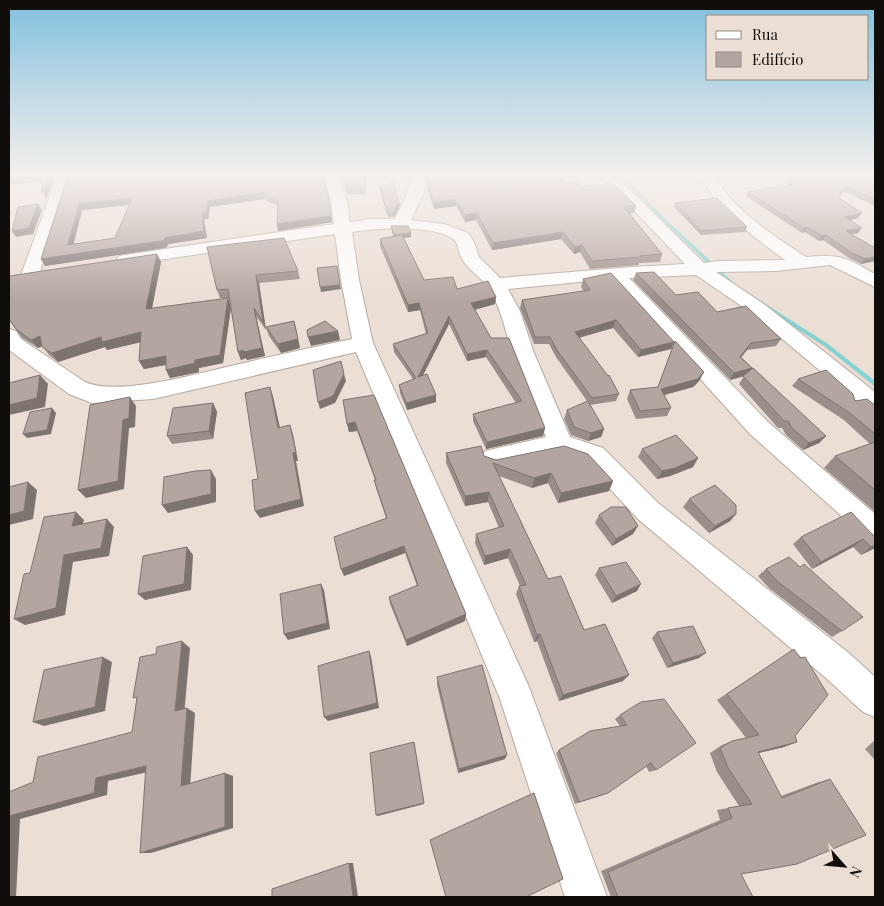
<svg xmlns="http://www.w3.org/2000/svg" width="884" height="906" font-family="'Playfair Display',serif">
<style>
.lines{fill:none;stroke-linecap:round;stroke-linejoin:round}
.stream{fill:#86d2d2;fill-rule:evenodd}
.minor-casing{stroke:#b5aaa1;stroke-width:2}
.minor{fill:#fff;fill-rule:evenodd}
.wall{fill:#9a8e8a;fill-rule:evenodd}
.shaded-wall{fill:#7d7470}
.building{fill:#b3a5a0;stroke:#7d7470;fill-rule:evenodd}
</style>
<rect width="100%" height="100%" fill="#eaded5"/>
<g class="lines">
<path class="stream" d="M 621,176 L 625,176 L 656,210 L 735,284 L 735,286 L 731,286 L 654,212 Z
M 760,303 L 764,303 L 828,344 L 875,381 L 875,386 L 873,385 L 824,346 L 760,305 Z"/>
<defs>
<path id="minor" d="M 57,176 L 71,176 L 39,275 L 36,279 L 30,281 L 24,279 L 21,275 Z
M 324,176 L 338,176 L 347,201 L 350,222 L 370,219 L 395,219 L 407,194 L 413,176 L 427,176 L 423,194 L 411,220 L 444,224 L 468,233 L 474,242 L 479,257 L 500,278 L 632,267 L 685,264 L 601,176 L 616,176 L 704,263 L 718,261 L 785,260 C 752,236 720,212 700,176 L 714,176 C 736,212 771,234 806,257 C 840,254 846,257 875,274 L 875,287 L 830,265 L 776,271 L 716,272 L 764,304 L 875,392 L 875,412 L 867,410 L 750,312 L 696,275 L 629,278 L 768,422 L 875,514 L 875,544 L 865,541 L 836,511 L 750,434 L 610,279 L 508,289 L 520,311 L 534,353 L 570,437 L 603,448 L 658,503 L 850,654 L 875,677 L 875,717 L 863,712 L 826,678 L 638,519 L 585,462 L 561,454 L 494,468 L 485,465 L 481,458 L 485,451 L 546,437 C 535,409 522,381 512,352 C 505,330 501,307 488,287 C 481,277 469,271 462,259 C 457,251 460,242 450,237 C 429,225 376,228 352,232 L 359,280 L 373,343 L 529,687 L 607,897 L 565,897 L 500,699 L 356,352 L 153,399 L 92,403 L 69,394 L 9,350 L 9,329 L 16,331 L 21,339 L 85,382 C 118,397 199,373 235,365 C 274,356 313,347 352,339 L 341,280 L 335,234 L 125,265 L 119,264 L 116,260 L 119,256 L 125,255 L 334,224 L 331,201 Z"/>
</defs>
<use href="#minor" class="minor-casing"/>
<use href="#minor" class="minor"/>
</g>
<path class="wall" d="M 68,176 L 323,176 L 332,222 L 278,231 L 277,224 L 278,205 L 266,201 L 265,199 L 210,207 L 208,219 L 204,219 L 207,238 L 168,244 L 167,247 L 164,248 L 45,266 L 41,259 ZM 130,205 L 115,238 L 73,244 L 82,210 Z
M 343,176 L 366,176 L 365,194 L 347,194 L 344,184 L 346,186 Z
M 787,176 L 875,176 L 875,206 L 843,191 L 839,198 L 862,213 L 858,218 L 850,220 L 858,233 L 851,234 L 875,248 L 875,261 L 861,264 L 849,258 L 823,240 L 819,241 L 805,232 L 802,233 L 746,196 L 748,192 L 789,186 Z
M 427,181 L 564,183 L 582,187 L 636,206 L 634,213 L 629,214 L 662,254 L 660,262 L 639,263 L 639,265 L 590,269 L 580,252 L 574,254 L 561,239 L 492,250 L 476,220 L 465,222 L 456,206 L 434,209 L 427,188 Z
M 380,186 L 400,205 L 394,217 L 388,217 L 380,190 Z
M 675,203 L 747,227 L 745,232 L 701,235 L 674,207 Z
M 391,226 L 411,237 L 404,238 L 424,280 L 457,289 L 496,297 L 495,304 L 474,310 L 545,428 L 543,436 L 486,449 L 473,421 L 473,414 L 516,403 L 486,357 L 467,361 L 449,324 L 423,375 L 436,402 L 407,410 L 400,393 L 399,385 L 413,379 L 394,352 L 393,344 L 426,334 L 420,310 L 408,312 L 380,246 L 380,239 L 393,236 Z
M 207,247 L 298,271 L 300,279 L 259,283 L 266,330 L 256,316 L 265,356 L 247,360 L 246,358 L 241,360 L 238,352 L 231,308 L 223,363 L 199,368 L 199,372 L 170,378 L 166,370 L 166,365 L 144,369 L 139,361 L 141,342 L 107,350 L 105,347 L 58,362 L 49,355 L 42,346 L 38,348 L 22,338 L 9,320 L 9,276 L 157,254 L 161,262 L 152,308 L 230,305 L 229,298 L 220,298 L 217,290 Z
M 636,273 L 676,295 L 781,339 L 776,346 L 747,350 L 741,357 L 826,436 L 819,443 L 803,450 L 786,435 L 782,428 L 778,428 L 739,384 L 744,376 L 730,380 L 633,280 Z
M 583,279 L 674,342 L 671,349 L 638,357 L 613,328 L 579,338 L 619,394 L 616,401 L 590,405 L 604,429 L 601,437 L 588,441 L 571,435 L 564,419 L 567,410 L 587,401 L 556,357 L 549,344 L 534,344 L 520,308 L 522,300 L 584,291 L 581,287 Z
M 294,321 L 300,348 L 281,353 L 269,336 L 266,327 Z
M 675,341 L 704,372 L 699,381 L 693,387 L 664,395 L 671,408 L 667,416 L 636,419 L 627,399 L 630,390 L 657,388 Z
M 798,379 L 855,401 L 875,405 L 875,512 L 824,468 L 835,456 L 870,444 L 844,420 L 792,386 Z
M 343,400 L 466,614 L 465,621 L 407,646 L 390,604 L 389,597 L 417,586 L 405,553 L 344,576 L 386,518 L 376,488 L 375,480 L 357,431 L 349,432 Z
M 213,403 L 217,412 L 213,439 L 172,444 L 167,436 Z
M 642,449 L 698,458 L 693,467 L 670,476 L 657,479 L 638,457 Z
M 446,453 L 484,456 L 496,460 L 613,481 L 609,491 L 558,503 L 548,483 L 532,488 L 499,476 L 548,579 L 584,630 L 623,681 L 559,701 L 537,641 L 534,642 L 516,594 L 519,586 L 520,586 L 508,558 L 484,565 L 475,543 L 476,534 L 499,528 L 488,502 L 465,506 L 446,463 Z
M 689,499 L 736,514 L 730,521 L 709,533 L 683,507 Z
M 851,512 L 875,548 L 861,555 L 853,547 L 812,569 L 793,544 L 801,537 Z
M 599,515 L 633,534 L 612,546 L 595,523 Z
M 800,567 L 842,631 L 832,637 L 769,588 L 758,576 L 766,569 Z
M 599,568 L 637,591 L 612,603 L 595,575 Z
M 657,632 L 699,658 L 667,668 L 652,638 Z
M 794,649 L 795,736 L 797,742 L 784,747 L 758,753 L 781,796 L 816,783 L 830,779 L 741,874 L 753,897 L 611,897 L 601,871 L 720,820 L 717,810 L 739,806 L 717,772 L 710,753 L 722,745 L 732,741 L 746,738 L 717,700 Z
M 437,677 L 505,759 L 458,773 L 437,685 Z
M 620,715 L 656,770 L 649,772 L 646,766 L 603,795 L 575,804 L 556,753 L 559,750 L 620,726 L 615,719 Z
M 875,740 L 875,760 L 865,749 Z"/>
<path class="shaded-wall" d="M 32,176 L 41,176 L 43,181 L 9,185 L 9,179 Z
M 50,176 L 55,176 L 46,199 L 43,193 Z
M 365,176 L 366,176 L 365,194 Z
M 264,192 L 265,199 L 210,207 L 208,219 L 204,219 L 207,238 L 168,244 L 167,247 L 164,248 L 45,266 L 41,259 L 165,238 L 202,213 L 208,201 Z
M 328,195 L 332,222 L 278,231 L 277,224 Z
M 132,198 L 135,204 L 82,210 L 72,251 L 68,245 L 79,204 Z
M 456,199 L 456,206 L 434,209 L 434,202 Z
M 399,201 L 400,205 L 394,217 L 394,213 Z
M 38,204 L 42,210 L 33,234 L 16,237 L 12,231 Z
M 477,213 L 476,220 L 465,222 L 465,215 Z
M 862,213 L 858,218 L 842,222 L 845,217 Z
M 807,227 L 805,232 L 802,233 L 804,228 Z
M 862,228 L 858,233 L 842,236 L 846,231 Z
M 563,232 L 561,239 L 492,250 L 493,243 Z
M 411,233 L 411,237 L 394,239 L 394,235 Z
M 826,235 L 823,240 L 819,241 L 822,236 Z
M 582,245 L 580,252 L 574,254 L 575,247 Z
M 157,254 L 161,262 L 150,318 L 146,309 Z
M 875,257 L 875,261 L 861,264 L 865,259 Z
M 256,275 L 259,283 L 266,330 L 263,322 Z
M 340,285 L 341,289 L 321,292 L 320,287 Z
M 496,297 L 495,304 L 470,311 L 471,303 Z
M 228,298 L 231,307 L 223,363 L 199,368 L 199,372 L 170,378 L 166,370 L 195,360 Z
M 419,303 L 420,310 L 408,312 L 408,305 Z
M 254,308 L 256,316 L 265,356 L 247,360 L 246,358 L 241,360 L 238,352 Z
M 449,316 L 449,324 L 418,385 L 418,377 Z
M 616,320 L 613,328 L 573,339 L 575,332 Z
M 294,321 L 300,348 L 281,353 L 278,344 Z
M 338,331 L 340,340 L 311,346 L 308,337 Z
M 141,332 L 146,341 L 107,350 L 105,347 L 58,362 L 52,353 L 101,337 Z
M 40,336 L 46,344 L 38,348 L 31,340 Z
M 674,342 L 671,349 L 638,357 L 641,350 Z
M 751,343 L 747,350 L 736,364 L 740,357 Z
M 487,350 L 486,357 L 467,361 L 467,354 Z
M 166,356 L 170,364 L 144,369 L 139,361 Z
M 752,368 L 748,375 L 730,380 L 734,373 Z
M 704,372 L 699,381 L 693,387 L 657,397 L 661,389 Z
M 344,374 L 346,381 L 335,403 L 320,409 L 318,402 Z
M 40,375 L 48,384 L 45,407 L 9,415 L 9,405 Z
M 270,387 L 273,396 L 282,437 L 278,428 Z
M 436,395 L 436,402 L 407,410 L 406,403 Z
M 130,397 L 136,406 L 135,427 L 129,428 L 124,489 L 86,498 L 78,490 Z
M 213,403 L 217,412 L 213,439 L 209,431 Z
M 52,408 L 56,413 L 51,434 L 27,438 L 23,434 Z
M 355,422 L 357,431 L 349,432 L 347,424 Z
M 290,425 L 293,434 L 298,461 L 296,461 L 304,506 L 260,518 L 255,511 L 293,453 Z
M 545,428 L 543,436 L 486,449 L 487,442 Z
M 604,429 L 601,437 L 588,441 L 591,433 Z
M 826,436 L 819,443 L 803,450 L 809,443 Z
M 698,458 L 693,467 L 670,476 L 657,479 L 662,471 Z
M 211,470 L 216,479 L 216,502 L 168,513 L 162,505 Z
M 551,473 L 548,483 L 532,488 L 534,478 Z
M 613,481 L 609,491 L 558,503 L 561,493 Z
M 28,482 L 37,490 L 33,519 L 9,525 L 9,515 Z
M 489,492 L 488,502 L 465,506 L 465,496 Z
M 76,512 L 84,520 L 80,533 L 72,526 Z
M 736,514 L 730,521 L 709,533 L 715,526 Z
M 107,519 L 114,527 L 109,556 L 73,562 L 65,615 L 25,625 L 14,619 L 64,555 Z
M 638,526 L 633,534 L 612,546 L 616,539 Z
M 863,539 L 853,547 L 812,569 L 821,562 Z
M 875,545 L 875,548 L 861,555 L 871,547 Z
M 404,546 L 405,553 L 344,576 L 341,569 Z
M 187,547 L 193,555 L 191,590 L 145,600 L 138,594 Z
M 510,549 L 508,558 L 484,565 L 485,556 Z
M 321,584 L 324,590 L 330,629 L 288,640 L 284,634 Z
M 641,584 L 637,591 L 612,603 L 616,596 Z
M 466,614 L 465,621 L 407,646 L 406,640 Z
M 540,634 L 537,641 L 534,642 L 537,635 Z
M 182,641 L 190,648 L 184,716 L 175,711 Z
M 369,651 L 371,656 L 379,708 L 328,721 L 324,717 Z
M 706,653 L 699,658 L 667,668 L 673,663 Z
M 103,657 L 112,662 L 105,711 L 44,726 L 33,722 Z
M 629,675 L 623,681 L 559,701 L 563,695 Z
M 187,708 L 195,713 L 190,788 L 181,786 Z
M 414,742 L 424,804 L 378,816 L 376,815 Z
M 797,742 L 784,747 L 746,756 L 758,752 Z
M 507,755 L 505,759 L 458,773 L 459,769 Z
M 146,766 L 157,770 L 108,781 L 107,795 L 20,819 L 16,897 L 9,897 L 9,816 L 96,778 Z
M 225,773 L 233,776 L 233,828 L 151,853 L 140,853 Z
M 349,863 L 353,863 L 358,897 L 353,897 Z"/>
<path class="building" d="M 9,176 L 32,176 L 9,179 Z
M 40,176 L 50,176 L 43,193 Z
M 68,176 L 323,176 L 328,195 L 331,216 L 277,224 L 278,199 L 265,195 L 264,192 L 208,201 L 206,213 L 202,213 L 204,231 L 165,238 L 164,241 L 161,241 L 41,259 ZM 132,198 L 115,238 L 68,245 L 79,204 Z
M 344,176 L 365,176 L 365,188 L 346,189 L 344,184 L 348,187 Z
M 458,176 L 559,176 L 564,183 L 576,181 L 582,187 L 613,183 L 636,206 L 624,207 L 662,254 L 640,256 L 641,257 L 592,261 L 582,245 L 575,247 L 563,232 L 493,243 L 477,213 L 465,215 L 456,199 L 434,202 L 427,181 Z
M 790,176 L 875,176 L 875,199 L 845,187 L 839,198 L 862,213 L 845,217 L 862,228 L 846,231 L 875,248 L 875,257 L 865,259 L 852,253 L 826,235 L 822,236 L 807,227 L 804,228 L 748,192 L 792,185 Z
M 393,182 L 399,201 L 394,213 L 387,213 L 380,186 Z
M 717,198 L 747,227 L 702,231 L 675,203 Z
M 38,204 L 29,228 L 12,231 L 18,207 Z
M 391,226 L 408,226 L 411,233 L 394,235 Z
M 402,235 L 424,280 L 453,277 L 457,289 L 488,281 L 496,297 L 471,303 L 491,338 L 509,338 L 545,428 L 487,442 L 473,414 L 522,401 L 487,350 L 467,354 L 449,316 L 418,377 L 427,374 L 436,395 L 406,403 L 399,385 L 416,378 L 393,344 L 428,333 L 419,303 L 408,305 L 380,239 Z
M 284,238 L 298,271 L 256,275 L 263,322 L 254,308 L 262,348 L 244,352 L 243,350 L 238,352 L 228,289 L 217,290 L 207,247 Z
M 157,254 L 146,309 L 228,298 L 220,355 L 195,360 L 195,363 L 166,370 L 166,356 L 139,361 L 141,332 L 102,342 L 101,337 L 52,353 L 42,347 L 40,336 L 31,340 L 16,329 L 9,319 L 9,276 Z
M 337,266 L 340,285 L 320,287 L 317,268 Z
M 654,272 L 676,295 L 698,292 L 717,312 L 746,306 L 781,339 L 751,343 L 740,357 L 752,368 L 734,373 L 636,273 Z
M 611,273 L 674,342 L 641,350 L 616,320 L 575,332 L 608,376 L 609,375 L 619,394 L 592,398 L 557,350 L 550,337 L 535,337 L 522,300 L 590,290 L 583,279 Z
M 294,321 L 298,339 L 278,344 L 266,327 Z
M 325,321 L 338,331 L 308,337 L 307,330 Z
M 675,341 L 704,372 L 698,379 L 661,389 L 671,408 L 640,411 L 630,390 L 658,387 Z
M 341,361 L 344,374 L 333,396 L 318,402 L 313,370 Z
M 753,368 L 826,436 L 809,443 L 792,428 L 788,421 L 784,421 L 743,376 Z
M 826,370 L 853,394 L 855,401 L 867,399 L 875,405 L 875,434 L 850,413 L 798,379 Z
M 40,375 L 37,398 L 9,405 L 9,383 Z
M 270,387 L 278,428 L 290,425 L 296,452 L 293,453 L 301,499 L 255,511 L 252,480 L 258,479 L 245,393 Z
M 374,395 L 466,614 L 406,640 L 389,597 L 418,585 L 404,546 L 341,569 L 334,537 L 387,518 L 374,480 L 376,480 L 355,422 L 347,424 L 343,400 Z
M 130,397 L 129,418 L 123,420 L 118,481 L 78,490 L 90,405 Z
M 588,401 L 604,429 L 591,433 L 574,427 L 567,410 Z
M 213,403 L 209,431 L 167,436 L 173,408 Z
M 52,408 L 47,430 L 23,434 L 30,412 Z
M 676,435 L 698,458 L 675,468 L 662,471 L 642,449 Z
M 875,442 L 875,490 L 835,456 Z
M 481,446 L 484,456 L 496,460 L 564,446 L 588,454 L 613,481 L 561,493 L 551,473 L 534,478 L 493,463 L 548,579 L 561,576 L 584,630 L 605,624 L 629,675 L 563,695 L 540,634 L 537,635 L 519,586 L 526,585 L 510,549 L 485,556 L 476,534 L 504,526 L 489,492 L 465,496 L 446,453 Z
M 211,470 L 211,494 L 162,505 L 164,477 L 195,471 Z
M 28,482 L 24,511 L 9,515 L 9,487 Z
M 715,485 L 736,505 L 736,514 L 715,526 L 689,499 Z
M 611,507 L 626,507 L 638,526 L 616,539 L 599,515 Z
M 76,512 L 72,526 L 107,519 L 101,548 L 64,555 L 56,608 L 14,619 L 24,574 L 30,573 L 44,517 Z
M 851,512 L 873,535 L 875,536 L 875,545 L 871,547 L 863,539 L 821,562 L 801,537 Z
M 187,547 L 184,584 L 138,594 L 143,556 Z
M 789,557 L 800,567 L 804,564 L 863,617 L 842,631 L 777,581 L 766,569 Z
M 626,562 L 641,584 L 616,596 L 599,568 Z
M 321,584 L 327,623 L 284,634 L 280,594 Z
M 693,626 L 706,653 L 673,663 L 657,632 Z
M 182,641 L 175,711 L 187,708 L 181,786 L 225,773 L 225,827 L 140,853 L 146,766 L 96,778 L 94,793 L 9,816 L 9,792 L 33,782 L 38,757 L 132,732 L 137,697 L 133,698 L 140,657 L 156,654 L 157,647 Z
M 794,649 L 800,658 L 805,657 L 828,695 L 795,736 L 797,742 L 758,752 L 782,798 L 830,779 L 866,835 L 797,864 L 741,874 L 753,897 L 618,897 L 608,872 L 732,818 L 728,808 L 752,804 L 728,768 L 720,748 L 732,741 L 759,735 L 727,694 Z
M 369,651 L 377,703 L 324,717 L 318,666 Z
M 103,657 L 95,707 L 33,722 L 44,670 Z
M 482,665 L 507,755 L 459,769 L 437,677 Z
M 664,699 L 696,743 L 656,770 L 651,763 L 608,793 L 579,802 L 559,750 L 590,731 L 627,725 L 620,715 L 641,702 Z
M 414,742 L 424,803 L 376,815 L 370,753 Z
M 534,793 L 563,879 L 526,897 L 446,897 L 430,840 Z
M 349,863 L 353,897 L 272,897 L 272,889 Z"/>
<linearGradient id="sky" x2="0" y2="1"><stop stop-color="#81c0df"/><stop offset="0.58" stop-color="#f6f0ec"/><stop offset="1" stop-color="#f6f0ec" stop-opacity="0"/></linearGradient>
<rect width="884" height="303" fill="url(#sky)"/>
<rect width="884" height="906" fill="none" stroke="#110d0a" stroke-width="20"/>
<rect x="706" y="15" width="162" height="65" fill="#eaded5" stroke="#938a84"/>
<rect x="716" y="31" width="25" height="8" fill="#ffffff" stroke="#938a84"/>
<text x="752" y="40" font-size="15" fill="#110d0a">Rua</text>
<rect x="716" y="52" width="25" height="15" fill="#b3a5a0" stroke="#938a84"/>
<text x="752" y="65" font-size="15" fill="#110d0a">Edifício</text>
<g transform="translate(844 866) rotate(117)" stroke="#eaded5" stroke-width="4" paint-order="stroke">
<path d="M0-4L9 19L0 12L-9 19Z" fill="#110d0a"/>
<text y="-8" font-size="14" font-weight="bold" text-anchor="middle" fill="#110d0a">N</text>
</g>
</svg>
